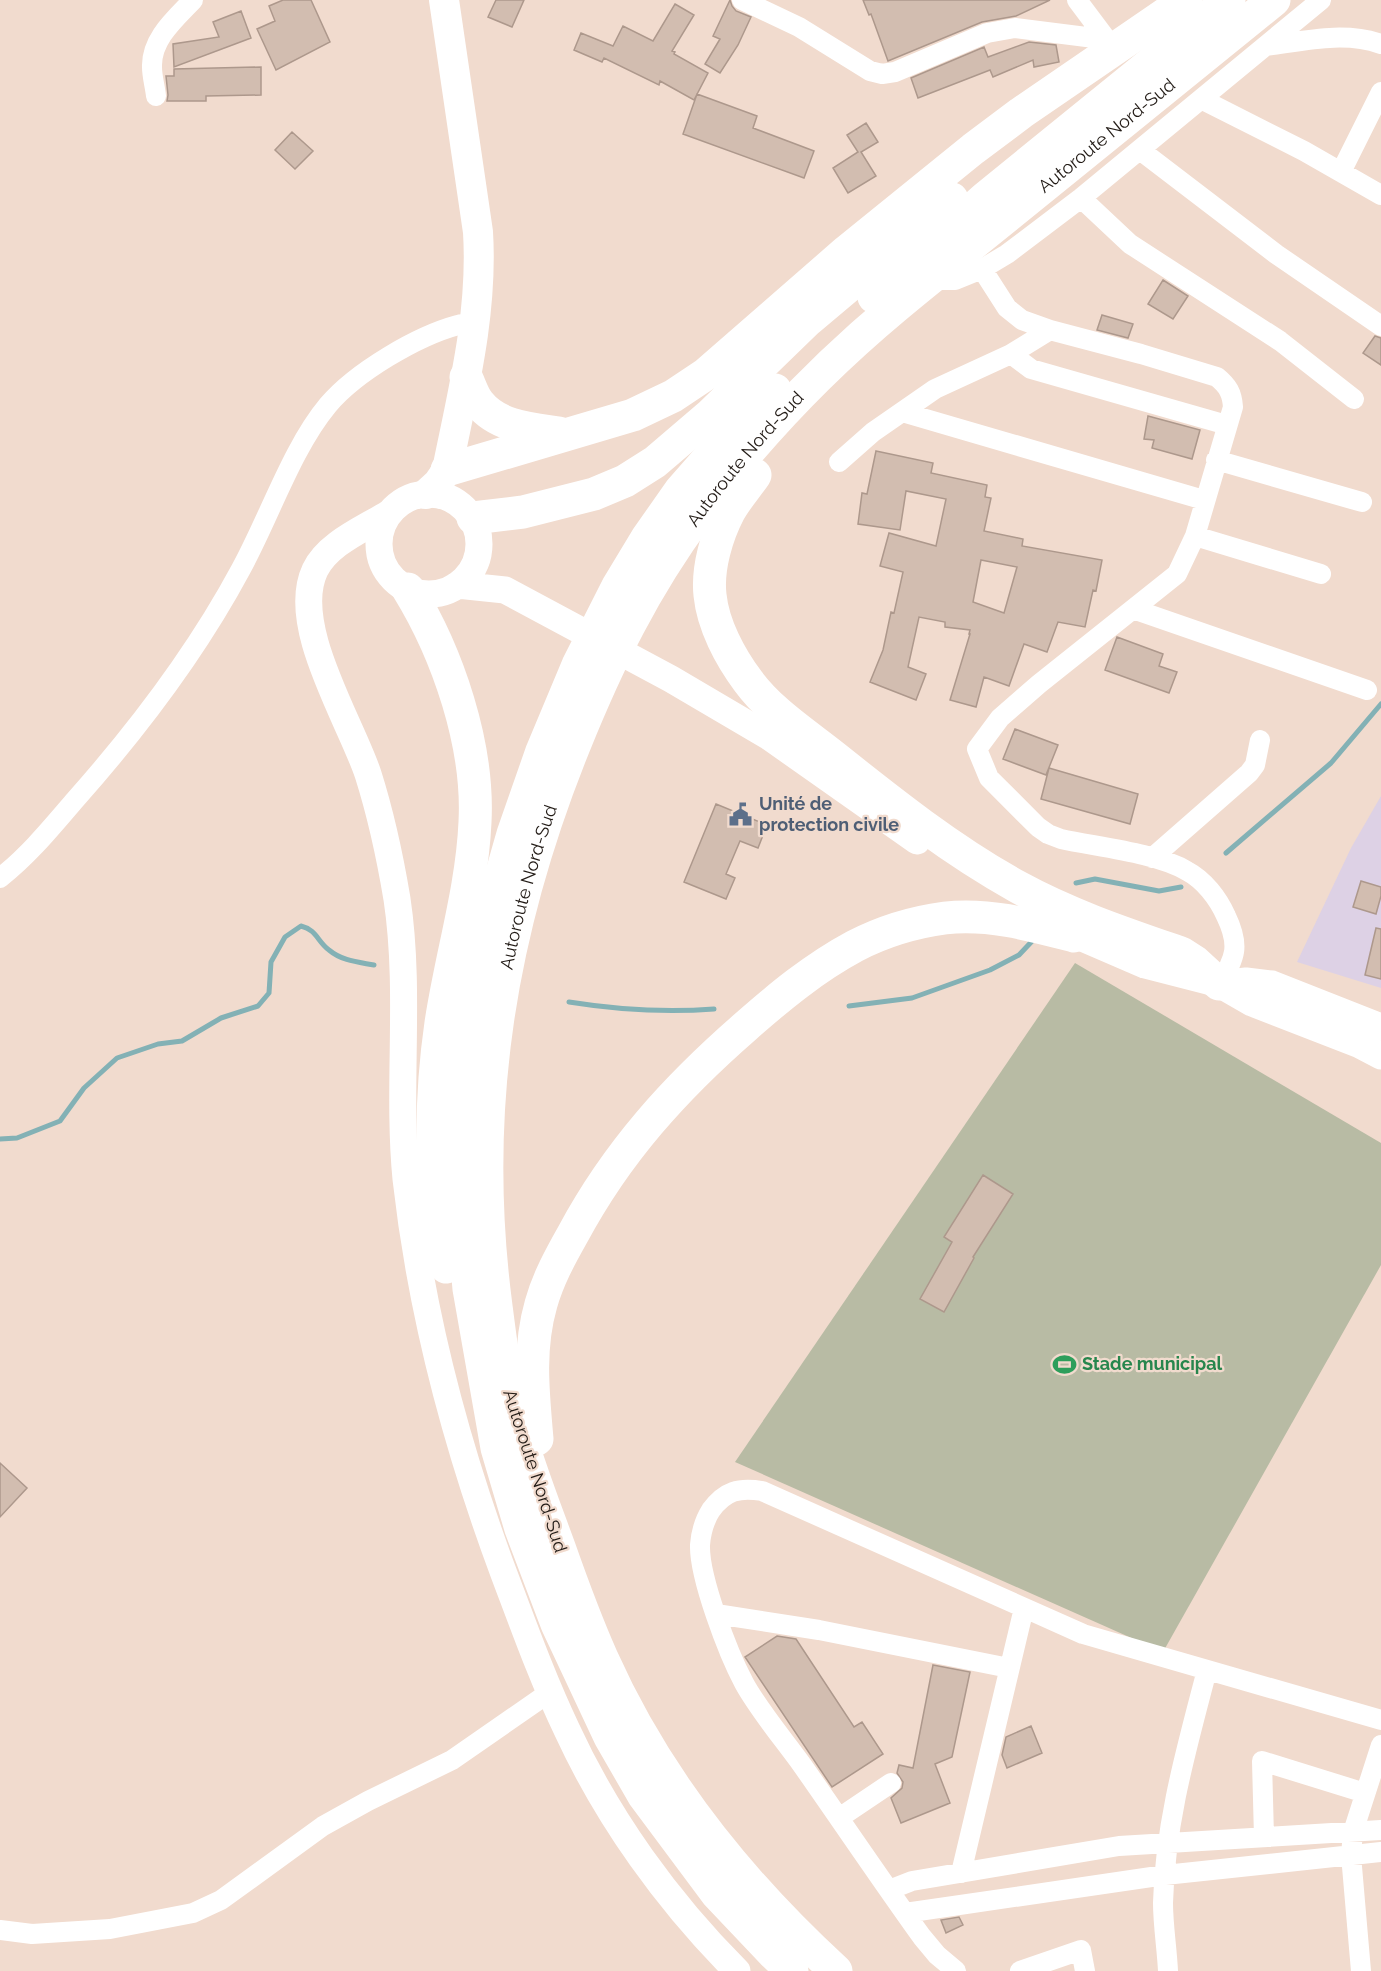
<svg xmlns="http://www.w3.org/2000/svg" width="1381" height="1971" font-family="Raleway,sans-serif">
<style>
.education{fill:#ddd1e5}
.green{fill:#b8bba4}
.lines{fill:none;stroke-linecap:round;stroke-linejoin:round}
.stream{stroke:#83b1b5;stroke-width:5}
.building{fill:#d2bdb0;stroke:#ad988c;stroke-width:1.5;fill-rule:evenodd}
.street{stroke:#fff;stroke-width:20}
.secondary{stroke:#fff;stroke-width:27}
.primary{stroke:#fff;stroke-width:30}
.highway{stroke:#fff;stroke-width:33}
.labels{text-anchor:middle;stroke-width:4.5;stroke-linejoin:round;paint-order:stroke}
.street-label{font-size:18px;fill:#221b16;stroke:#f1dbce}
.service-label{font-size:18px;font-weight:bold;fill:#4e5e75;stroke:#f1dbce;text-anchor:start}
.leisure-label{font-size:18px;font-weight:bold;fill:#27864d;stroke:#f1dbce;text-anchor:start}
</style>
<rect width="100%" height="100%" fill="#f1dbce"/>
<path class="education" d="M 1381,796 L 1381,988 L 1297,962 L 1351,848 Z"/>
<path class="green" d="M 1075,963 L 1381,1143 L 1381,1265 L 1163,1652 L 735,1462 Z"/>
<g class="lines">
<path class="stream" d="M 1226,853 L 1331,763 L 1381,704
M 1076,883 L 1095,879 L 1159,891 L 1181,887
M 569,1002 C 619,1010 663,1013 714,1009
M 849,1006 L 912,998 L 990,970 L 1019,955 L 1035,938
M 0,1139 L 17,1138 L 60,1121 L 84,1088 L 117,1058 L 158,1044 L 182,1041 L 221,1018 L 258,1006 L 269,993 L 271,962 L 285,937 L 301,926 C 317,930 317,941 329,950 C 342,961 358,962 374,965"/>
</g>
<path class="building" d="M 283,0 L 311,0 L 330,42 L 276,70 L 257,29 L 275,21 L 269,6 Z
M 496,0 L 524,0 L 512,27 L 488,17 Z
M 730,0 L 732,6 L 736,11 L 751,17 L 738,45 L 720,73 L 705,64 L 720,39 L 713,36 Z
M 863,0 L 1050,0 L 1016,16 L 982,22 L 888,61 L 871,14 L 869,15 Z
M 675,4 L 694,15 L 672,51 L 675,52 L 674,54 L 708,73 L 694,100 L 660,81 L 659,85 L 604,58 L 602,62 L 574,50 L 581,33 L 613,46 L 623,26 L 653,41 Z
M 241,11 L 251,38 L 174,67 L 173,44 L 219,37 L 213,22 Z
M 1029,42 L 1056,45 L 1059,62 L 1034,67 L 1033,60 L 993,77 L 990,70 L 918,98 L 911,78 L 984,47 L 988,57 Z
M 261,67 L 261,95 L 206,96 L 206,101 L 167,101 L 168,95 L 166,76 L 174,76 L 174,69 Z
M 697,94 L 757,116 L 753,128 L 814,151 L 804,178 L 683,134 Z
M 866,123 L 878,142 L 861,152 L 876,176 L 848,193 L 833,168 L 858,152 L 847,135 Z
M 292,132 L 313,151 L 295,169 L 275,150 Z
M 1163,280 L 1188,296 L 1173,319 L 1148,304 Z
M 1102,315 L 1133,324 L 1128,338 L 1097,330 Z
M 1375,336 L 1381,338 L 1381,365 L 1363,353 Z
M 1148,416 L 1200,430 L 1192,459 L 1152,448 L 1154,440 L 1144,439 Z
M 876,451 L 933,463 L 931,473 L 987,485 L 985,497 L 991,498 L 984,531 L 1023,539 L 1022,546 L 1102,560 L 1096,591 L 1093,590 L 1085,627 L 1058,622 L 1047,652 L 1024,644 L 1009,686 L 984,677 L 976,707 L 950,700 L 970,634 L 969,634 L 970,630 L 945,627 L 945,622 L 919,617 L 908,667 L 926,674 L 916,700 L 870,682 L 883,650 L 891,612 L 894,613 L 903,572 L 880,566 L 889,533 L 936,546 L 946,499 L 906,491 L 900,530 L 858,524 L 862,493 L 867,494 ZM 981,560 L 1017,567 L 1004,613 L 973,602 Z
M 1117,637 L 1163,654 L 1159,666 L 1177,672 L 1169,693 L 1105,670 Z
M 1015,729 L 1058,745 L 1046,775 L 1003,759 Z
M 1049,768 L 1138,794 L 1130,824 L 1041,799 Z
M 716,804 L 767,825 L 758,848 L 740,841 L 726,874 L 735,878 L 726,899 L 684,882 Z
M 1361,881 L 1381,887 L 1381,896 L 1376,914 L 1353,907 Z
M 1376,928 L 1381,929 L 1381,979 L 1365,975 Z
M 983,1175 L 1013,1194 L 973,1257 L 974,1258 L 944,1312 L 920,1299 L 952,1242 L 944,1237 Z
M 0,1463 L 27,1488 L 0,1517 Z
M 777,1636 L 796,1639 L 854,1727 L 862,1722 L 883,1754 L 832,1787 L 745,1657 Z
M 933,1665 L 970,1672 L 952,1757 L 935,1764 L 950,1803 L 901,1823 L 891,1798 L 902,1788 L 903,1782 L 897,1773 L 899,1765 L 913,1768 Z
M 1031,1726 L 1042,1753 L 1007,1768 L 1002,1755 L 1006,1737 Z
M 959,1917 L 963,1925 L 946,1933 L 941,1920 Z"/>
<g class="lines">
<path class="street" d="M 742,0 L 799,27 L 870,71 L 882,74 L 895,72 L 987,33 L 1015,28 L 1126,42
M 1077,0 L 1107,40
M 1266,46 C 1304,41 1344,31 1381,44
M 156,96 C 155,86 152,77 152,67 C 151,39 175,19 193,0
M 1201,99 L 1304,151 L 1381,195
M 1140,150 L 1276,254 L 1381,326
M 1341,172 L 1381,92
M 1081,198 L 1130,244 L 1280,341 L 1354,399
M 982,269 L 1007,308 L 1022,320 L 1050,330 L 1141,354 L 1217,377 C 1228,386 1232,393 1233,407 L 1195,536 L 1177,574 L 1039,684 L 1000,718 L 977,749 L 989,778 L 1038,827 L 1048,834 L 1061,839 C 1097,847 1157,853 1187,871 C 1204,880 1218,898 1226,916 C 1240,945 1236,958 1219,984
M 929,280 L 955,280 L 982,269 L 1007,254 L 1081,198 L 1321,0
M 1011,354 L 1031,369 L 1227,425
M 902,412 L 1204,500
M 1216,460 L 1362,502
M 839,462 L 873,432 L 935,389 L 1011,354 L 1050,330
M 1195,536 L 1321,574
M 1133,609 L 1367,690
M 1152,858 L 1249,773 L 1255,765 L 1260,740
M 0,878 C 29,855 51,828 75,800 C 138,729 196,653 241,569 C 269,518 292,448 328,405 C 356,372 417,336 458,325 C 463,323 470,325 476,326
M 716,1614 L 819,1630 L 1009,1668
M 839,1818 L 891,1783
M 1264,1837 L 1262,1761 L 1365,1793
M 961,1873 L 1024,1608
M 889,1890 L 912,1881 L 1119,1846 L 1381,1830
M 905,1913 L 1165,1875 L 1381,1852
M 0,1930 L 32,1934 L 110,1929 L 193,1913 L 221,1900 L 323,1826 L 368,1801 L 452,1760 L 550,1692
M 956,1971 L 937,1955 L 922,1937 C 881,1880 842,1822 802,1765 C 784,1740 758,1709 744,1683 C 728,1653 699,1577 700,1545 C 701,1532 704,1521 711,1510 C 725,1491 739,1487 762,1491 L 1083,1634 L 1381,1720
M 1020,1971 L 1081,1950 L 1085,1971
M 1168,1971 C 1167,1949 1163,1925 1163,1903 C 1165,1822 1187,1747 1207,1670
M 1361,1971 L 1351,1855 L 1353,1832 L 1381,1745"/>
<path class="secondary" d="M379 544a50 50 0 1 1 100 0a50 50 0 1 1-100 0Z
M 389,513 C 364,529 328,543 315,570 C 289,625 350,720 368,774 C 381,815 390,857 397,899 C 411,992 397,1086 406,1179 C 421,1313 457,1448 504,1574 C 524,1627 543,1680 567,1730 C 608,1819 668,1902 737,1971
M 457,585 L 505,590 L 671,679 L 768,736 L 917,841
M 1057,927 L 1145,965 L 1219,984 L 1252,1003 L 1360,1045 L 1381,1056
M 1219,984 L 1246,981 L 1272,984 L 1381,1027"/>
<path class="primary" d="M 426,494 L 438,483 L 447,470 C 463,391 483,313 478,232 L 444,0"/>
<g class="highway">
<path d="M 874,297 L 985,198 L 1229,0"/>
<path d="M 466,377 C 470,385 473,396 479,403 C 498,427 531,429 559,433"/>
<path d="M 775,390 L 723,442 L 680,491 L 647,538 L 618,586 L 578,665 L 542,751 L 513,834 L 493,904 L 480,959 L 464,1071 L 460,1184 L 469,1289 L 497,1448 L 521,1529 L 557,1624 L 610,1737 L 644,1796 L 717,1894 L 772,1952 L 792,1971"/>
<path d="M 447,470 L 633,415 L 673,396 L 706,374 L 847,251 L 973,149 L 1021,113 L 1186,0"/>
<path d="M 755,475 C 747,487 736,499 729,512 C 717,535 707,568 710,595 C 713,625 730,657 748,681 C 770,711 804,733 833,756 C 892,803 951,850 1018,887 C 1069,915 1126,934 1181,953 L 1195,962 L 1219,984"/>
<path d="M 473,518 L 523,512 L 594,494 L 625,481 L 655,462 L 710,415 L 808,320 L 952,199"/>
<path d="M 408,589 C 448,654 479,745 475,822 C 472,890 451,956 441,1023 C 433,1078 431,1136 435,1191 C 437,1216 443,1242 446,1267"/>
<path d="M 537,1439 C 533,1393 528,1349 541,1304 C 548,1279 560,1257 573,1234 C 617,1152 675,1088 745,1027 C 779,997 814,968 855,946 C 882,932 915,922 945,918 C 989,913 1032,925 1074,936"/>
<path id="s1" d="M 836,1971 C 739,1882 656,1779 602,1658 C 586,1622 572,1584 559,1547 C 544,1506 528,1465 516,1423 C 506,1385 501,1345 496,1306 C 470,1109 500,929 574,746 C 608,662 644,588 698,515 C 754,439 821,369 894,308 C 931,277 968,248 1005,218 C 1095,145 1184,73 1274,0"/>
</g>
</g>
<defs>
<symbol id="civic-bare" viewBox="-9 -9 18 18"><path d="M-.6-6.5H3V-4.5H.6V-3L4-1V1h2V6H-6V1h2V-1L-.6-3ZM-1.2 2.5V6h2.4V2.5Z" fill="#5c6f8a" stroke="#f1dbce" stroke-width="2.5" paint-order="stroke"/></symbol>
<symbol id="stadium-bare" viewBox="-9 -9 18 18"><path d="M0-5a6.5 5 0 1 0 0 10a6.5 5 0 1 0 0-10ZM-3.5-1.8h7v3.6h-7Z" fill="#2e9e5b" stroke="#f1dbce" stroke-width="2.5" paint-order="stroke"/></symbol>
</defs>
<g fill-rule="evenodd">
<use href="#civic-bare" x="724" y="798" width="33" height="33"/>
<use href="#stadium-bare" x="1048" y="1348" width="33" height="33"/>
</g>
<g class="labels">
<g class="street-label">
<text dy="6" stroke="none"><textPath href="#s1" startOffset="2157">Autoroute Nord-Sud</textPath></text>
<text dy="6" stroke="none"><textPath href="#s1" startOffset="1671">Autoroute Nord-Sud</textPath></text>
<text dy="6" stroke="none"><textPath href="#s1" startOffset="1186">Autoroute Nord-Sud</textPath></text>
<text transform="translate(535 1471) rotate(72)" y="6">Autoroute Nord-Sud</text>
</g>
<g class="service-label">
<text x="759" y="810">Unité de<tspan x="759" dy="21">protection civile</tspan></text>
</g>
<g class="leisure-label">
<text x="1082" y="1370">Stade municipal</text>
</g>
</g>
</svg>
